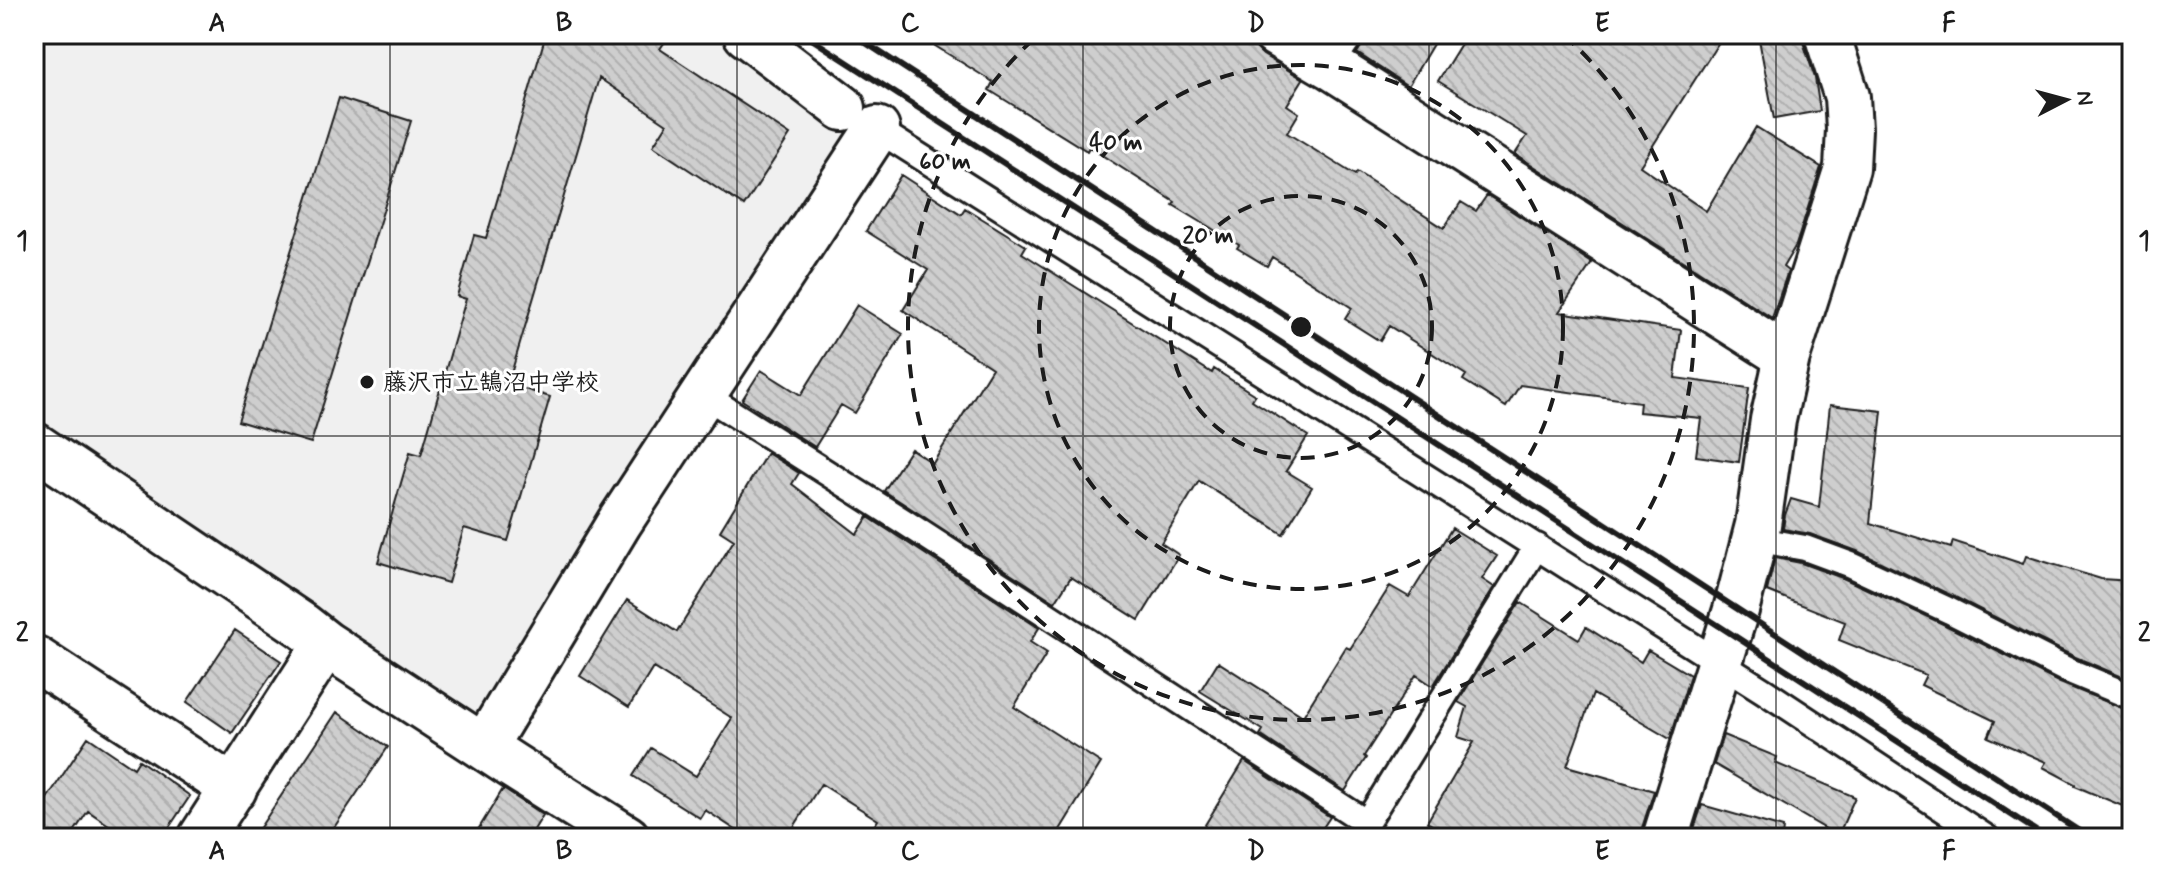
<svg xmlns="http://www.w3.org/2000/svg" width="2166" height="872" font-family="Mynerve,'Klee One',sans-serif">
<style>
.built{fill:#f0f0f0}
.building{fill:url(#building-back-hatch);stroke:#1c1c1c;stroke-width:2}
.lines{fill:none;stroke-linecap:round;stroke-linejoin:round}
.lane-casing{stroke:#1c1c1c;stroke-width:30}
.street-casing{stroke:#1c1c1c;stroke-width:50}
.lane{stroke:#fff;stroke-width:24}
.street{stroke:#fff;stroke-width:44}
.rail{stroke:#1c1c1c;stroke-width:6}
.grid{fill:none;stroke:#1c1c1c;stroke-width:2;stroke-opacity:0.55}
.ring{fill:none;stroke:#1c1c1c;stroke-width:4;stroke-dasharray:14 10}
.poi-dot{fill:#1c1c1c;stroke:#fff;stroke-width:3}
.labels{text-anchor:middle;stroke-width:6;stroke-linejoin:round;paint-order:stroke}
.poi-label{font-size:24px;font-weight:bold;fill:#1c1c1c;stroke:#fff;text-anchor:start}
.centre{fill:#1c1c1c;stroke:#fff;stroke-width:4}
.ring-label{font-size:24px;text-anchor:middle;font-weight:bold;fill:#1c1c1c;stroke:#fff;stroke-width:6;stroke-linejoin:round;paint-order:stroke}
.neatline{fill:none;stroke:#1c1c1c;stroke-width:3}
.grid-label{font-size:26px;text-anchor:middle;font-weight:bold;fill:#1c1c1c}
</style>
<defs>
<pattern id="building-back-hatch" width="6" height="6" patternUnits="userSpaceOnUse" patternTransform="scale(2)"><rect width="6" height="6" fill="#cecece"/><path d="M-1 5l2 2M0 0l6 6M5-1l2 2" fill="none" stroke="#b0b0b0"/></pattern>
</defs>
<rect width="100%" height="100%" fill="#fff"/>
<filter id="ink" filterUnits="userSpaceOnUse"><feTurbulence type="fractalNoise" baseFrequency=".0125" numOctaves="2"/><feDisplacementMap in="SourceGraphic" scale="16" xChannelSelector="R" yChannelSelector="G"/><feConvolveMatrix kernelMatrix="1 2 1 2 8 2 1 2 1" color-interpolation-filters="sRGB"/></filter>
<g filter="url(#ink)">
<path class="built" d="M 34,34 L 712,34 L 845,121 L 846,150 L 493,713 L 468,715 L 324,615 L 34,428 Z"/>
<path class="building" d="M 546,34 L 670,34 L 660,49 L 790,135 L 744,206 L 653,146 L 667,124 L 599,78 L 508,384 L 550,397 L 508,541 L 464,528 L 448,583 L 378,562 L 410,452 L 421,455 L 466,299 L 457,296 L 474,235 L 486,238 Z
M 916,34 L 1251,34 L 1254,46 L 1263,55 L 1303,79 L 1287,105 L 1299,113 L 1287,133 L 1355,175 L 1357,172 L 1444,228 L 1461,202 L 1476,211 L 1487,195 L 1592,263 L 1559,312 L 1681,330 L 1675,378 L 1749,388 L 1739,462 L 1696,456 L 1701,418 L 1639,412 L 1640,402 L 1520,385 L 1506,407 L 1463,380 L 1466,375 L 1389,326 L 1380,341 L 1345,319 L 1352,308 L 1272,257 L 1267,266 L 1237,248 L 1239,245 L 1173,205 L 1175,202 L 1089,147 L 1087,151 L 989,90 L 993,82 Z
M 1367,34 L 1439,34 L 1408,86 L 1357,53 L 1364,42 Z
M 1467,34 L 1724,34 L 1640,166 L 1706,211 L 1756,127 L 1821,167 L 1796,245 L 1783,267 L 1788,271 L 1772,318 L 1515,154 L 1527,136 L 1438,81 Z
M 1758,34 L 1803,34 L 1803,42 L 1815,78 L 1820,111 L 1774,119 Z
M 339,98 L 411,121 L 311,443 L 238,421 Z
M 901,175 L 961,214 L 965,208 L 1026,246 L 1022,253 L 1212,373 L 1214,369 L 1255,395 L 1252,400 L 1308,436 L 1286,471 L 1312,487 L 1283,534 L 1199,481 L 1161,543 L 1179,555 L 1139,620 L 1071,577 L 1055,602 L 884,491 L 911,449 L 933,463 L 992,368 L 903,310 L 928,270 L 866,231 Z
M 857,305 L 903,334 L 855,413 L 841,405 L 815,447 L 742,400 L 761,370 L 801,395 Z
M 1830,405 L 1882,411 L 1870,523 L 1951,548 L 1953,541 L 2023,564 L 2026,556 L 2101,579 L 2132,581 L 2132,681 L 2073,656 L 1957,598 L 1857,551 L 1810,534 L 1783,529 L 1785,515 L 1791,499 L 1819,507 Z
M 767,453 L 799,473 L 792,484 L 857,534 L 868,517 L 1039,628 L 1030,642 L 1047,653 L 1014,707 L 1101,763 L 1055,838 L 866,838 L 878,820 L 821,784 L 787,838 L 748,838 L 705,810 L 700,818 L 633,776 L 651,748 L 696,776 L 732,718 L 653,668 L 629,707 L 580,676 L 627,600 L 677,632 L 734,540 L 720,531 Z
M 1452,528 L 1497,556 L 1482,579 L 1494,587 L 1433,686 L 1416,675 L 1364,756 L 1366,758 L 1345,791 L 1260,735 L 1263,730 L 1200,691 L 1218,662 L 1303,716 L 1346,647 L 1350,649 L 1390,586 L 1409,597 Z
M 1775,558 L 1801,563 L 1845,579 L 1943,624 L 2060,683 L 2132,712 L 2132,810 L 2075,786 L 2075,784 L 2043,767 L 2046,762 L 1988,737 L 1995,721 L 1921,685 L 1926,675 L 1839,640 L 1845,622 L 1767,591 Z
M 1520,602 L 1579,639 L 1586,627 L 1641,662 L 1648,650 L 1690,675 L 1670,739 L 1593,694 L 1567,766 L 1654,791 L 1641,831 L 1641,838 L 1455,838 L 1427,822 L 1474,742 L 1458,737 L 1467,707 L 1458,702 Z
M 235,630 L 281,661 L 232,733 L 187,702 Z
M 337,712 L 388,747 L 327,838 L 253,838 Z
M 1723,735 L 1777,757 L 1775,763 L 1855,797 L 1838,836 L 1714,764 Z
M 88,737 L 134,768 L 139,760 L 190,796 L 162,838 L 128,838 L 88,811 L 70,838 L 34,838 L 34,818 Z
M 1244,761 L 1330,817 L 1316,838 L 1197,838 Z
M 503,789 L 543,815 L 529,838 L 473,838 Z
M 1702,805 L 1783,828 L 1782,838 L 1691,838 Z"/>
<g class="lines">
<defs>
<path id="lane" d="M 1330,66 L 1352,34
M 869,124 L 1764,691 L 1987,838
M 704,395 L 903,521 L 1367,823
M 1754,539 L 1805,548 L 1851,565 L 1950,611 L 2067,670 L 2132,697
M 1357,838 L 1537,546"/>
<path id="street" d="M 746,34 L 843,108
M 1276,34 L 1330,66 L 1787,357
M 34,445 L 303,626 L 326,644 L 513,766 L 627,838
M 34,658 L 234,789
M 484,747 L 619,523 L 877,129
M 201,838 L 326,644
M 1665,838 L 1736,610 L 1758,525 L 1773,420 L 1787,357 L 1847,168 L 1849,129 L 1847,97 L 1827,34"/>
</defs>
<use href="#lane" class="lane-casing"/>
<use href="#street" class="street-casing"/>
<use href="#lane" class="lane"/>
<use href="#street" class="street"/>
<path class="rail" d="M 804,34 L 2047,838
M 852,34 L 2090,838"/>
</g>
</g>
<path class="grid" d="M 390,34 L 390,838M 737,34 L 737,838M 1083,34 L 1083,838M 1429,34 L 1429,838M 1776,34 L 1776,838M 34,436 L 2132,436"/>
<g class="ring">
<circle cx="1301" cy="327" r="131"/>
<circle cx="1301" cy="327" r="262"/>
<path d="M1564 35A393 393 0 1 1 1038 35"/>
</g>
<circle class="poi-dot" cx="367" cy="382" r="8"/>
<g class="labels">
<g class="poi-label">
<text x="383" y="390">藤沢市立鵠沼中学校</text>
</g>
</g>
<circle cx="1301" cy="327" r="12" class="centre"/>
<g class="ring-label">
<text x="1116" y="150">40 m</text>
<text x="945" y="169">60 m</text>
<text x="1208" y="243">20 m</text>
</g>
<rect width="2166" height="872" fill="none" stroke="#fff" stroke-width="88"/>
<g transform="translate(2066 100) rotate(84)" stroke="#ffffff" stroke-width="6" paint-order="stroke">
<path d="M0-6L14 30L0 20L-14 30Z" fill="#1c1c1c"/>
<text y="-12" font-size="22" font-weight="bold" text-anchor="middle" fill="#1c1c1c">N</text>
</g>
<rect x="44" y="44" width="2078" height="784" class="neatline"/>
<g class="grid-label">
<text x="217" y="31">A</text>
<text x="564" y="31">B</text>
<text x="910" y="31">C</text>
<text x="1256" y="31">D</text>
<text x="1602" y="31">E</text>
<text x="1949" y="31">F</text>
<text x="22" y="249">1</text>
<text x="2144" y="249">1</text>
<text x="22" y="641">2</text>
<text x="2144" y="641">2</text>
<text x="217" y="859">A</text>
<text x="564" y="859">B</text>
<text x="910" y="859">C</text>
<text x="1256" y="859">D</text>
<text x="1602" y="859">E</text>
<text x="1949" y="859">F</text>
</g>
</svg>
